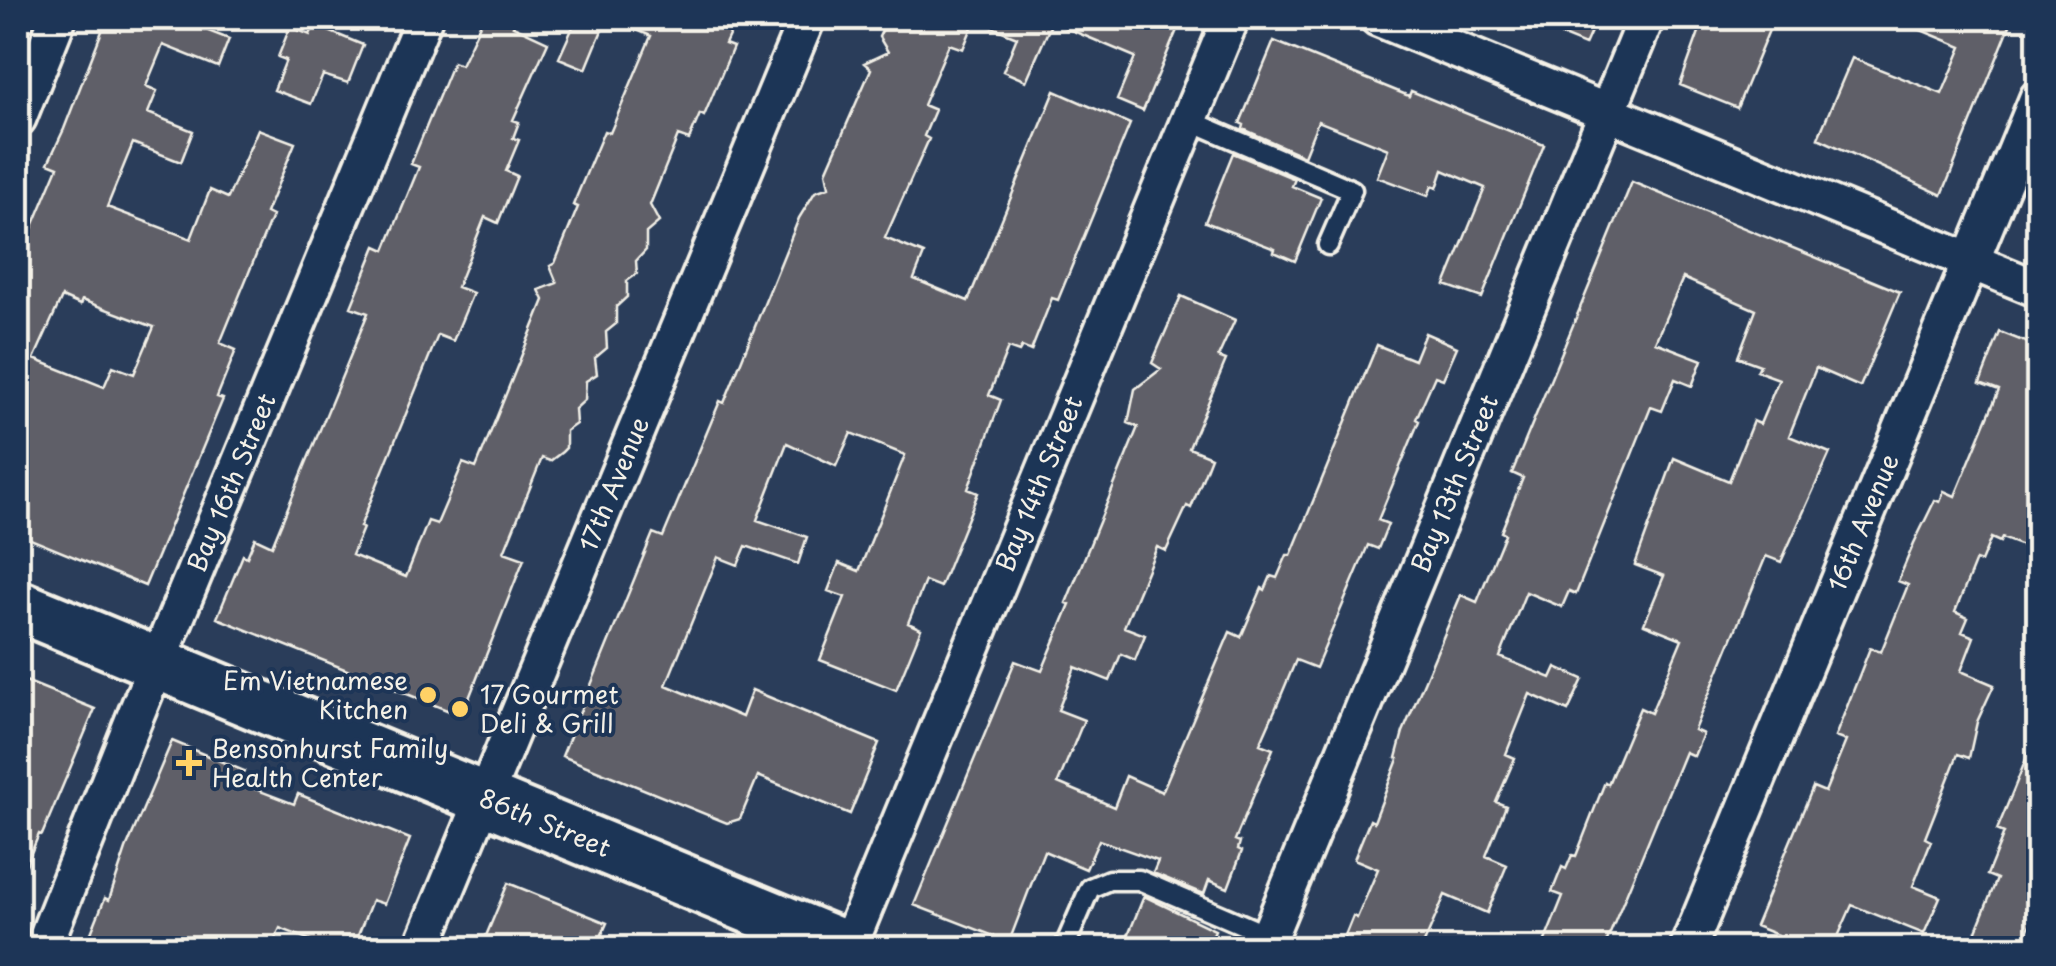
<svg xmlns="http://www.w3.org/2000/svg" width="2056" height="966" font-family="'Playpen Sans',sans-serif">
<style>
.building{fill:#5e5f68;stroke:#f4f1e8;stroke-width:2.5;fill-rule:evenodd}
.lines{fill:none;stroke-linecap:round;stroke-linejoin:round}
.service-casing{stroke:#f4f1e8;stroke-width:25}
.minor-casing{stroke:#f4f1e8;stroke-width:42}
.secondary-casing{stroke:#f4f1e8;stroke-width:58}
.service{stroke:#1d3557;stroke-width:18}
.minor{stroke:#1d3557;stroke-width:35}
.secondary{stroke:#1d3557;stroke-width:50}
.poi-dot{fill:#ffd166;stroke:#1d3557;stroke-width:4}
.labels{text-anchor:middle;stroke-width:8;stroke-linejoin:round;paint-order:stroke}
.street-label{font-size:25px;fill:#f4f1e8;stroke:#1d3557}
.poi-label{font-size:25px;fill:#f4f1e8;stroke:#1d3557;text-anchor:start}
</style>
<rect width="100%" height="100%" fill="#2a3d5a"/>
<filter id="ink" filterUnits="userSpaceOnUse"><feTurbulence type="fractalNoise" baseFrequency=".01" numOctaves="2"/><feDisplacementMap in="SourceGraphic" scale="20" xChannelSelector="R" yChannelSelector="G"/><feConvolveMatrix kernelMatrix="1 2 1 2 8 2 1 2 1" color-interpolation-filters="sRGB"/></filter>
<g filter="url(#ink)">
<path class="building" d="M 107,18 L 175,18 L 229,39 L 218,67 L 163,45 L 146,86 L 157,91 L 148,113 L 193,131 L 181,162 L 133,143 L 107,207 L 191,239 L 210,190 L 228,198 L 258,129 L 295,143 L 266,213 L 272,216 L 220,343 L 236,350 L 217,397 L 223,399 L 145,586 L 18,534 L 18,262 L 58,167 L 48,163 L 64,129 ZM 62,297 L 80,305 L 82,300 L 154,327 L 134,374 L 113,366 L 104,387 L 34,359 Z
M 483,18 L 518,18 L 513,26 L 548,42 L 513,120 L 519,122 L 513,138 L 519,140 L 506,171 L 517,176 L 498,223 L 485,217 L 457,287 L 473,293 L 453,341 L 438,335 L 360,527 L 363,528 L 352,555 L 406,577 L 428,521 L 437,524 L 463,463 L 476,468 L 544,300 L 539,290 L 557,283 L 550,266 L 555,263 L 578,207 L 573,205 L 604,131 L 610,133 L 651,36 L 608,18 L 737,18 L 725,44 L 733,47 L 704,116 L 700,114 L 689,140 L 678,136 L 650,205 L 659,222 L 646,233 L 646,250 L 636,261 L 637,274 L 627,281 L 627,297 L 616,307 L 616,324 L 606,332 L 607,348 L 595,358 L 597,374 L 586,381 L 585,400 L 575,409 L 576,424 L 566,431 L 566,448 L 562,452 L 550,461 L 542,458 L 504,552 L 524,559 L 462,716 L 217,618 L 243,555 L 247,557 L 255,538 L 272,546 L 368,313 L 351,307 L 376,246 L 385,250 L 419,167 L 411,164 L 453,62 L 461,65 Z
M 577,18 L 607,18 L 586,69 L 559,58 Z
M 888,18 L 1182,18 L 1143,111 L 1117,100 L 1135,57 L 1052,22 L 1026,81 L 1003,71 L 1017,37 L 975,20 L 963,49 L 949,44 L 923,105 L 935,110 L 924,136 L 929,139 L 885,238 L 924,254 L 914,279 L 968,301 L 1055,91 L 1130,124 L 1058,300 L 1052,298 L 1031,351 L 1022,347 L 1019,352 L 1008,348 L 989,395 L 1001,400 L 968,489 L 978,493 L 940,587 L 925,581 L 908,623 L 921,629 L 896,690 L 820,660 L 845,597 L 828,591 L 839,563 L 859,571 L 905,455 L 851,433 L 836,466 L 787,443 L 757,520 L 807,537 L 798,564 L 746,546 L 738,565 L 718,557 L 666,685 L 742,717 L 752,690 L 879,743 L 850,814 L 758,776 L 740,819 L 727,823 L 562,756 L 653,533 L 663,537 L 720,401 L 724,403 L 799,218 L 815,192 L 829,187 L 826,172 L 871,69 L 864,63 L 888,52 L 879,37 Z
M 1519,18 L 1597,18 L 1585,45 Z
M 1704,18 L 1774,18 L 1737,108 L 1680,85 Z
M 1892,18 L 2013,18 L 1942,195 L 1818,138 L 1852,58 L 1942,94 L 1962,47 Z
M 314,25 L 363,45 L 348,83 L 323,75 L 311,104 L 274,90 L 286,60 L 278,57 L 290,27 L 310,35 Z
M 1274,41 L 1409,96 L 1411,91 L 1544,145 L 1482,298 L 1445,285 L 1485,188 L 1443,170 L 1437,188 L 1432,186 L 1428,196 L 1377,177 L 1388,149 L 1318,121 L 1304,156 L 1243,129 L 1244,125 L 1240,123 Z
M 1233,153 L 1295,179 L 1292,186 L 1321,198 L 1295,261 L 1274,252 L 1275,249 L 1205,222 Z
M 1632,182 L 1900,292 L 1860,387 L 1816,368 L 1789,436 L 1830,453 L 1781,562 L 1766,556 L 1694,730 L 1703,734 L 1694,756 L 1685,752 L 1604,948 L 1542,948 L 1563,896 L 1552,892 L 1562,867 L 1566,869 L 1572,855 L 1576,856 L 1605,782 L 1608,784 L 1640,708 L 1651,713 L 1682,639 L 1644,624 L 1664,576 L 1635,565 L 1674,458 L 1729,481 L 1753,421 L 1760,424 L 1779,379 L 1757,371 L 1760,365 L 1738,357 L 1756,310 L 1683,278 L 1655,342 L 1702,360 L 1692,386 L 1675,379 L 1662,411 L 1651,407 L 1576,594 L 1569,591 L 1562,607 L 1526,592 L 1500,657 L 1551,678 L 1556,667 L 1583,679 L 1568,711 L 1530,694 L 1506,754 L 1515,758 L 1496,802 L 1506,806 L 1486,856 L 1507,865 L 1487,913 L 1445,895 L 1422,948 L 1355,948 L 1342,943 L 1353,916 L 1357,918 L 1378,869 L 1354,859 L 1370,820 L 1374,822 L 1398,759 L 1396,758 L 1403,732 L 1461,595 L 1477,602 L 1505,534 L 1501,532 L 1523,478 L 1512,473 Z
M 1181,296 L 1235,320 L 1218,357 L 1226,360 L 1189,448 L 1211,457 L 1191,508 L 1187,506 L 1166,551 L 1157,547 L 1124,627 L 1145,635 L 1135,660 L 1121,654 L 1110,681 L 1075,667 L 1058,710 L 1084,720 L 1058,783 L 1114,807 L 1126,776 L 1162,792 L 1230,632 L 1241,637 L 1262,588 L 1265,590 L 1271,576 L 1277,578 L 1287,555 L 1291,555 L 1377,345 L 1414,360 L 1425,333 L 1457,347 L 1443,379 L 1435,376 L 1416,419 L 1419,421 L 1378,520 L 1388,524 L 1378,549 L 1368,545 L 1316,668 L 1296,660 L 1275,710 L 1260,744 L 1273,749 L 1235,840 L 1240,842 L 1238,849 L 1242,851 L 1228,888 L 1209,880 L 1204,894 L 1153,873 L 1158,861 L 1099,840 L 1086,869 L 1044,851 L 1009,942 L 914,905 L 1015,661 L 1042,671 L 1070,604 L 1066,603 L 1138,427 L 1128,423 L 1135,389 L 1161,369 L 1152,363 Z
M 2000,332 L 2038,347 L 2038,552 L 2002,538 L 2000,542 L 1991,538 L 1981,562 L 1976,560 L 1955,612 L 1968,618 L 1962,632 L 1974,637 L 1961,671 L 1994,685 L 1977,722 L 1969,758 L 1958,754 L 1925,838 L 1931,841 L 1913,886 L 1940,897 L 1924,934 L 1852,905 L 1833,948 L 1810,948 L 1755,926 L 1813,787 L 1825,792 L 1846,741 L 1835,737 L 1870,648 L 1881,652 L 1908,585 L 1898,581 L 1914,543 L 1935,500 L 1940,502 L 1944,491 L 1955,496 L 1999,390 L 1980,383 Z
M 18,678 L 95,709 L 42,835 L 39,834 L 18,884 Z
M 2038,730 L 2038,903 L 2021,948 L 1969,948 L 1997,879 L 1987,875 L 2004,833 L 1997,830 Z
M 172,741 L 244,771 L 239,783 L 294,804 L 298,794 L 410,839 L 384,904 L 372,900 L 355,943 L 346,939 L 342,948 L 330,948 L 280,928 L 271,948 L 85,948 L 105,898 L 109,900 L 126,849 Z
M 508,883 L 607,923 L 596,948 L 481,948 Z
M 1144,896 L 1215,930 L 1207,948 L 1123,948 Z"/>
<g class="lines">
<defs>
<path id="service" d="M 1189,120 L 1352,190 L 1328,245
M 1064,948 L 1090,888 L 1109,880 L 1139,880 L 1269,936"/>
<g id="minor">
<path d="M 1378,18 L 2038,289"/>
<path d="M 18,118 L 58,18"/>
<path id="s1" d="M 43,948 L 136,714 L 424,18"/>
<path id="s2" d="M 422,948 L 807,18"/>
<path id="s3" d="M 848,948 L 1231,18"/>
<path id="s4" d="M 1264,948 L 1646,18"/>
<path id="s5" d="M 1688,948 L 2038,98"/>
</g>
<g id="secondary">
<path id="s6" d="M 18,606 L 848,948"/>
</g>
</defs>
<use href="#service" class="service-casing"/>
<use href="#minor" class="minor-casing"/>
<use href="#secondary" class="secondary-casing"/>
<use href="#service" class="service"/>
<use href="#minor" class="minor"/>
<use href="#secondary" class="secondary"/>
</g>
</g>
<g class="poi-dot">
<circle cx="428" cy="695" r="10"/>
<circle cx="460" cy="709" r="10"/>
<path d="M184 748h10v10h10v10h-10v10h-10v-10h-10v-10h10z"/>
</g>
<g class="labels">
<g class="street-label">
<text dy="9" stroke="none"><textPath href="#s1" startOffset="502">Bay 16th Street</textPath></text>
<text dy="9" stroke="none"><textPath href="#s2" startOffset="502">17th Avenue</textPath></text>
<text dy="9" stroke="none"><textPath href="#s3" startOffset="502">Bay 14th Street</textPath></text>
<text dy="9" stroke="none"><textPath href="#s4" startOffset="502">Bay 13th Street</textPath></text>
<text dy="9" stroke="none"><textPath href="#s5" startOffset="460">16th Avenue</textPath></text>
<text dy="9" stroke="none"><textPath href="#s6" startOffset="570">86th Street</textPath></text>
</g>
<g class="poi-label">
<text x="408" y="690" text-anchor="end">Em Vietnamese<tspan x="408" dy="29">Kitchen</tspan></text>
<text x="480" y="704">17 Gourmet<tspan x="480" dy="29">Deli &amp; Grill</tspan></text>
<text x="212" y="758">Bensonhurst Family<tspan x="212" dy="29">Health Center</tspan></text>
</g>
</g>
<rect width="2056" height="966" fill="none" stroke="#1d3557" stroke-width="60"/>
<rect x="30" y="30" width="1996" height="906" fill="none" stroke="#f4f1e8" stroke-width="4" filter="url(#ink)"/>
</svg>
